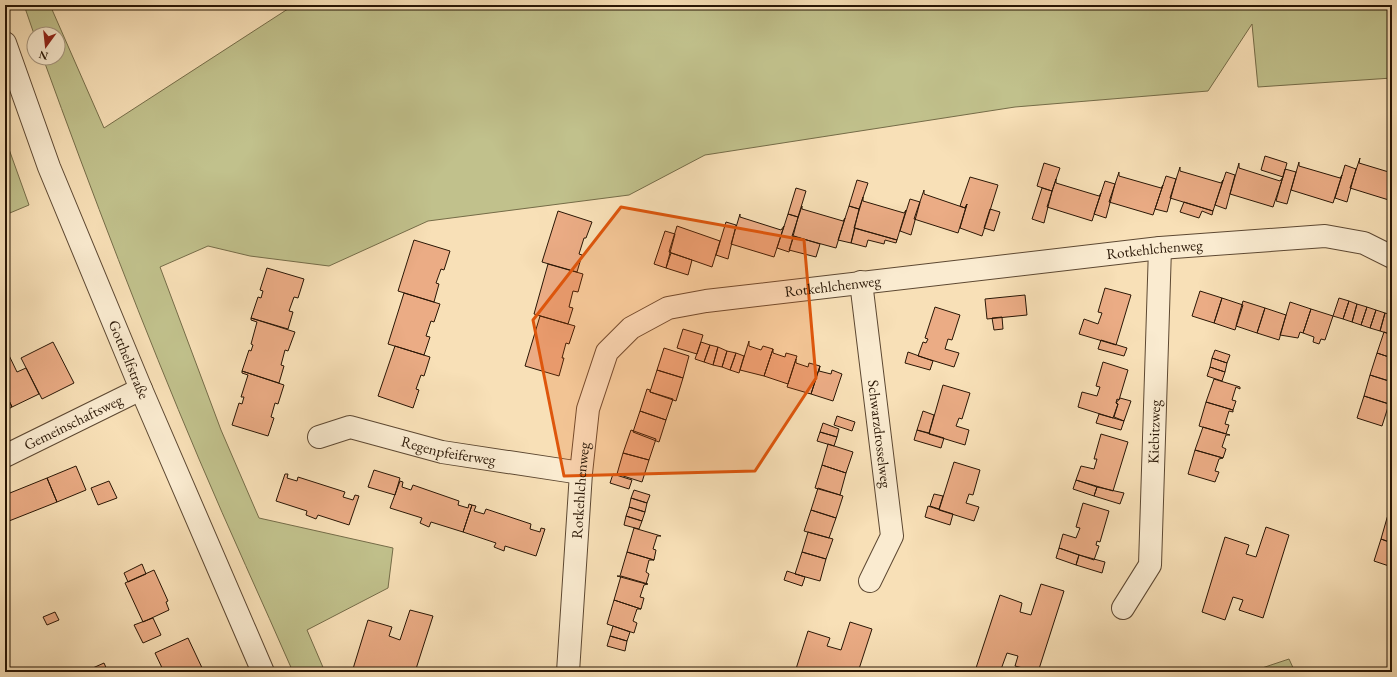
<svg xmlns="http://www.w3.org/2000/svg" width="1397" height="677" font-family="'EB Garamond',serif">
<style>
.green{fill:#c1c18c;stroke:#756c48}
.building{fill:#ebac85;stroke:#291605}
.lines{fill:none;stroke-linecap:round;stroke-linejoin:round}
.minor-casing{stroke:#5d4832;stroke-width:24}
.minor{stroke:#faebd0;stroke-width:22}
.marked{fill:#de560c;fill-opacity:0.2;stroke:#de560c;stroke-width:3;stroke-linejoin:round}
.labels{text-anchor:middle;stroke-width:3.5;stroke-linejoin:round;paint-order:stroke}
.street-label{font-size:15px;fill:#291605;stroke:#faebd0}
</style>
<rect width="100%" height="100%" fill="#f8e0b7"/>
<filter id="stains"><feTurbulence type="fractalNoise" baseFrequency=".005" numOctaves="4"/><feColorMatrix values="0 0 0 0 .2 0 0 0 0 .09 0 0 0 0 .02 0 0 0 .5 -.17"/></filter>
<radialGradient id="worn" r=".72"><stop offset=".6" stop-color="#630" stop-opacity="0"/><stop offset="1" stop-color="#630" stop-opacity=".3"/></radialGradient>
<path class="green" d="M 24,5 L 50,5 L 104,128 L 294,5 L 1392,5 L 1392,78 L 1258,87 L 1252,24 L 1208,91 L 1015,107 L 705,155 L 629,195 L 428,221 L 329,266 L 250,256 L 208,246 L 160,267 L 221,430 L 259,518 L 393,548 L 388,588 L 307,630 L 325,672 L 293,672 C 262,601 229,530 199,459 C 143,327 92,193 43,58 L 58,58 L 58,34 L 34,34 Z
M 5,138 L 29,205 L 5,215 Z
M 1289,659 L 1295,672 L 1250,672 Z"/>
<path class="building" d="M 1265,156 L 1287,163 L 1283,177 L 1261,170 Z
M 1360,158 L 1359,163 L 1392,173 L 1392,201 L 1350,188 Z
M 1299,162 L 1299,166 L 1340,178 L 1342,175 L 1333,203 L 1291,190 Z
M 1044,163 L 1060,168 L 1052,191 L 1037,186 Z
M 1239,163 L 1239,168 L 1280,181 L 1283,177 L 1273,207 L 1230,194 Z
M 1345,165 L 1356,169 L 1347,202 L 1335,198 Z
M 1180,167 L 1180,171 L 1221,183 L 1223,180 L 1213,211 L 1170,198 Z
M 1285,169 L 1296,172 L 1287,204 L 1276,201 Z
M 1119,172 L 1119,176 L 1161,188 L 1163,185 L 1153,215 L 1109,202 Z
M 1226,172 L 1235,175 L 1226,209 L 1215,205 Z
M 1166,176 L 1176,179 L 1167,212 L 1155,209 Z
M 970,177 L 998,185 L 982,236 L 960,228 L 967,204 L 965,208 L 960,206 Z
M 1056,179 L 1056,183 L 1099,196 L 1101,193 L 1092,221 L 1047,207 Z
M 857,180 L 868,183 L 859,209 L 849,206 Z
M 1105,181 L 1115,184 L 1106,218 L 1094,214 Z
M 796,188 L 806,191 L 798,217 L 788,214 Z
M 1042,188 L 1052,191 L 1044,223 L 1032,219 Z
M 924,190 L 924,194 L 965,208 L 967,204 L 958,233 L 914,219 Z
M 863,197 L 863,201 L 904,213 L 906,210 L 897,240 L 854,228 Z
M 910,199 L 920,202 L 911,235 L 900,231 Z
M 1184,202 L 1213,211 L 1212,215 L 1202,211 L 1199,218 L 1180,212 Z
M 802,206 L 802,209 L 843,221 L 845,218 L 836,248 L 792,236 Z
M 849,206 L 859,209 L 851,243 L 838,240 Z
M 990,209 L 1000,212 L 994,231 L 984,228 Z
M 558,211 L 592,222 L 586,238 L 584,238 L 579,254 L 582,255 L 577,272 L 542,262 Z
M 740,214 L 740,217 L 781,230 L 784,226 L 774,257 L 731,244 Z
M 788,214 L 798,217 L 789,252 L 777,248 Z
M 726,222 L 736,225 L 728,259 L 716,255 Z
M 677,226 L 720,241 L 712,267 L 669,252 Z
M 855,228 L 897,240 L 896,243 L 885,240 L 884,244 L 868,240 L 866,247 L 851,243 Z
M 665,231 L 675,234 L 666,268 L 654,264 Z
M 794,236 L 820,244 L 816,257 L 789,250 Z
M 414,240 L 450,251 L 444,270 L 441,269 L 436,283 L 439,284 L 434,302 L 398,291 Z
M 671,253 L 692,260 L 688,275 L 666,268 Z
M 548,264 L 583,274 L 578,292 L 573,291 L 569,307 L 573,308 L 568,324 L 534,314 Z
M 267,268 L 304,279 L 298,298 L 294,297 L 289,311 L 293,312 L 288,329 L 251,318 L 258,297 L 261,298 L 263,291 L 260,290 Z
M 1105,288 L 1131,295 L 1116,345 L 1079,334 L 1084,319 L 1098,324 L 1102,313 L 1098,312 Z
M 1200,291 L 1222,298 L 1214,323 L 1192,316 Z
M 404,293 L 440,304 L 434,322 L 431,321 L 426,336 L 430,337 L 424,355 L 388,344 Z
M 1025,295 L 1027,315 L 987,319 L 985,299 Z
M 1222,298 L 1243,305 L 1235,330 L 1214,323 Z
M 1339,298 L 1349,301 L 1343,319 L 1333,316 Z
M 1243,301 L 1265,308 L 1257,333 L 1236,326 Z
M 1349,301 L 1357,304 L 1352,322 L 1343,319 Z
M 1290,302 L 1311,309 L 1303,333 L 1300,332 L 1298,338 L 1280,335 Z
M 1357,304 L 1367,307 L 1361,325 L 1352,322 Z
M 935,307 L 960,315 L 952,340 L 948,339 L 945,349 L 959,353 L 954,367 L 918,356 L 923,342 L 926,343 L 928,339 L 925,338 Z
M 1367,307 L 1376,310 L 1370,328 L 1361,325 Z
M 1265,308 L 1286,315 L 1279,340 L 1257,333 Z
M 1311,309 L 1333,316 L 1325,340 L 1321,339 L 1319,344 L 1313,342 L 1314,337 L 1303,333 Z
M 1376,310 L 1385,313 L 1380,331 L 1370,328 Z
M 1385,313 L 1392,315 L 1390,334 L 1380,331 Z
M 540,316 L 575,326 L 569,344 L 566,343 L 562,358 L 564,358 L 559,376 L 525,366 Z
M 1002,317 L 1003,329 L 994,330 L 992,318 Z
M 251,318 L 295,332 L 288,351 L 285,350 L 281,365 L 284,366 L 279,383 L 242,371 L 249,350 L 251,351 L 253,345 L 251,344 L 257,322 L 251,320 Z
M 683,329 L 703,335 L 697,354 L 677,348 Z
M 1384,332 L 1392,335 L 1392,358 L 1377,353 Z
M 1101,340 L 1127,348 L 1124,356 L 1098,349 Z
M 749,341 L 749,346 L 761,350 L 763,346 L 773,349 L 764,376 L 740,370 Z
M 53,342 L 74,383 L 42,399 L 21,358 Z
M 701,342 L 710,345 L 704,362 L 695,359 Z
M 710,345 L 718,347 L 713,365 L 704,362 Z
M 395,346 L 430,357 L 424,376 L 421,375 L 416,389 L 419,390 L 413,408 L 378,396 Z
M 5,347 L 17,372 L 26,368 L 39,394 L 12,407 L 5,392 Z
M 718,347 L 727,351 L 722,367 L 713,365 Z
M 664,348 L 689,356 L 683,378 L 657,370 Z
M 773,349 L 773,353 L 785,357 L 786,353 L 797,356 L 788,384 L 764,376 Z
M 1215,350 L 1230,355 L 1227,363 L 1212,358 Z
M 727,351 L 736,353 L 730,370 L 722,367 Z
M 908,352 L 933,361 L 930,370 L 905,363 Z
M 736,353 L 744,356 L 739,373 L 730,370 Z
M 1377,353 L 1392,358 L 1392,382 L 1370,375 Z
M 1212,358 L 1227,363 L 1225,372 L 1210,367 Z
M 796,359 L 796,363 L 808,367 L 809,363 L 820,366 L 811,394 L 787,387 Z
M 1103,362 L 1128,370 L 1119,400 L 1117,399 L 1116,403 L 1118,404 L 1113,418 L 1078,407 L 1082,392 L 1097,396 L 1100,387 L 1096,386 Z
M 820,366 L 819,371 L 831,374 L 832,370 L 842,374 L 833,401 L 811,394 Z
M 1210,367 L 1225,372 L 1222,381 L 1207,376 Z
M 657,370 L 683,378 L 676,401 L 650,392 Z
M 242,371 L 284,385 L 278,404 L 275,403 L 271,417 L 274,418 L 268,436 L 232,425 L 239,403 L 242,404 L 244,397 L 241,397 L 248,375 L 242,373 Z
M 1370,375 L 1392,382 L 1392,393 L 1389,404 L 1364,396 Z
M 1214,379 L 1240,387 L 1240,389 L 1236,387 L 1232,400 L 1236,401 L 1233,410 L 1206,402 Z
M 943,385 L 970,393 L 962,419 L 959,418 L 956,426 L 969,430 L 965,445 L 929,434 Z
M 647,389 L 650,390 L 650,392 L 673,399 L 666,420 L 640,411 Z
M 5,392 L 12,407 L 5,411 Z
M 1364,396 L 1389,404 L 1382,426 L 1357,418 Z
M 1120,398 L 1131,401 L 1124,421 L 1114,417 L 1118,404 L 1116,403 Z
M 1206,402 L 1233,410 L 1233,412 L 1229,411 L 1225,424 L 1229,425 L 1226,434 L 1199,426 Z
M 640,411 L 666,420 L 659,442 L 633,432 Z
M 923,411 L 934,415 L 929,433 L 917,430 Z
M 1099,414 L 1124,421 L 1121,430 L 1096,423 Z
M 837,416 L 855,422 L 852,431 L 834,425 Z
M 823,423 L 839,429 L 837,437 L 820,432 Z
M 1203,427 L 1230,435 L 1226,435 L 1222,447 L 1226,449 L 1223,458 L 1195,450 Z
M 631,430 L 656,439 L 649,460 L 623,453 Z
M 917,430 L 944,438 L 941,448 L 914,440 Z
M 820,432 L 837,437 L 834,446 L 817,441 Z
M 1101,434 L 1128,442 L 1113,491 L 1076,480 L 1081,466 L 1094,469 L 1097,459 L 1094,459 Z
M 828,444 L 853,452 L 846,473 L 822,465 Z
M 1195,450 L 1223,458 L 1219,459 L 1215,471 L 1219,472 L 1215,482 L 1188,474 Z
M 623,453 L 649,460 L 642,482 L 617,474 Z
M 954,462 L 980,470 L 973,495 L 969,494 L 966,503 L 979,507 L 974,521 L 939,510 Z
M 822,465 L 846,473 L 840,495 L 815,488 Z
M 76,466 L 86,490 L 57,502 L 47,478 Z
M 374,470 L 400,478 L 395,495 L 368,487 Z
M 285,474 L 288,474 L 287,478 L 297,481 L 298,477 L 345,492 L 343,497 L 353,500 L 355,495 L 359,496 L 349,525 L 318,515 L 316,519 L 306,515 L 307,511 L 276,501 Z
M 613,474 L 632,480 L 629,489 L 610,483 Z
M 47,478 L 57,502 L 9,521 L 5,512 L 5,495 Z
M 1076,480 L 1097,487 L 1094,496 L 1073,489 Z
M 109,481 L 117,498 L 98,505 L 91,488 Z
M 400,481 L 403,482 L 402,487 L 411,490 L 413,485 L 459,501 L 458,505 L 468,508 L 469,504 L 472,505 L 463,532 L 431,522 L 429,527 L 420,523 L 422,518 L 390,508 Z
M 1097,487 L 1124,493 L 1120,504 L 1094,496 Z
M 818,488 L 843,496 L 836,518 L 811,510 Z
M 634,490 L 650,495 L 647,503 L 631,498 Z
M 934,494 L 943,496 L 939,509 L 930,506 Z
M 631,498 L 647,503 L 645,512 L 629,507 Z
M 1083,503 L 1109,511 L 1100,542 L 1097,541 L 1096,545 L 1099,546 L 1094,560 L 1059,548 L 1063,534 L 1076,538 L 1080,528 L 1076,527 Z
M 1392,503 L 1392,520 L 1387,518 Z
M 472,505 L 476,506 L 474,511 L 484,514 L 486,509 L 531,524 L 530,529 L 540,532 L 541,528 L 545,529 L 536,556 L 505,546 L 504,551 L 494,547 L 496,543 L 463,532 Z
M 928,506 L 953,514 L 950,525 L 925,517 Z
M 629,507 L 645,512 L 642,521 L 626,516 Z
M 811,510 L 836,518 L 829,538 L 804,531 Z
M 626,516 L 642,521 L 639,529 L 624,525 Z
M 1387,518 L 1392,520 L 1392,543 L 1381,539 Z
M 1266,527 L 1289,535 L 1263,618 L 1239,610 L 1243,600 L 1233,597 L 1225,620 L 1202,612 L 1225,537 L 1249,545 L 1246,554 L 1256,557 Z
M 634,528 L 661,536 L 657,536 L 653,549 L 656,550 L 654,560 L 627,552 Z
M 808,532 L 833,539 L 826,559 L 802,552 Z
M 1381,539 L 1392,543 L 1392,567 L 1374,561 Z
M 1059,548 L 1079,555 L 1076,565 L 1056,558 Z
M 627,552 L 654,560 L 649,560 L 646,572 L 649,574 L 646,584 L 617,576 L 620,576 Z
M 802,552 L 826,559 L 820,581 L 795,574 Z
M 1079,555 L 1105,562 L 1102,573 L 1076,565 Z
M 142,564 L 146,574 L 128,582 L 124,573 Z
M 154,570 L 168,601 L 166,602 L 169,610 L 143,622 L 125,583 Z
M 787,571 L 805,577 L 802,586 L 784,580 Z
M 621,576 L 648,584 L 644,585 L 640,597 L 644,598 L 641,609 L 614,600 Z
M 1041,584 L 1064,591 L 1038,672 L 1015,666 L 1018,656 L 1007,653 L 1000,672 L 990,672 L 976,668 L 1000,595 L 1022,603 L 1020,612 L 1031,615 Z
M 614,600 L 641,609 L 637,609 L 633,621 L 637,623 L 634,633 L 607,624 Z
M 410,610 L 433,616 L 415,672 L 352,672 L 368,620 L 392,627 L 389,636 L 400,640 Z
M 55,612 L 59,620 L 47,625 L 43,617 Z
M 153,618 L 161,635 L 143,643 L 134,625 Z
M 850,622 L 872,629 L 858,672 L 795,672 L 808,631 L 830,638 L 827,646 L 841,650 Z
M 613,626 L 630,632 L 627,641 L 610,636 Z
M 610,636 L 627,641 L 625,651 L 607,646 Z
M 188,638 L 204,672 L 164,672 L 155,653 Z
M 104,663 L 108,672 L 87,672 L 86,671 Z"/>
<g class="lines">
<defs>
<g id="minor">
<path id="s1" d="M 5,43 L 49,167 L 141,389 L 263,672"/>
<path id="s2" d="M 861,282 L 892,536 L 870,581"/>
<path id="s3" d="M 319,437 L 350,427 L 442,452 L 581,473"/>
<path id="s4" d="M 5,456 L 141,389"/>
<path id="s5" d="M 1123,608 L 1150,565 L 1160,248"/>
<path id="s6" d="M 568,672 L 581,473 L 588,409 L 607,352 L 631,328 L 668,308 L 706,301 L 1160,248 L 1325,236 L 1364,243 L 1392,257"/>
</g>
</defs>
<use href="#minor" class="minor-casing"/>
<use href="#minor" class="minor"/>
</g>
<path class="marked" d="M 621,207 L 804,240 L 816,378 L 755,471 L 564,476 L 533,320 Z"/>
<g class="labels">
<g class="street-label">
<text dy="5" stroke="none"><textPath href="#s6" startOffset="890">Rotkehlchenweg</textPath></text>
<text dy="5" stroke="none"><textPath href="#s6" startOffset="566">Rotkehlchenweg</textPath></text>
<text dy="5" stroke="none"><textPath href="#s1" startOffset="340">Gotthelfstraße</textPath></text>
<text dy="5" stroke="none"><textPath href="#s4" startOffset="76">Gemeinschaftsweg</textPath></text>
<text dy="5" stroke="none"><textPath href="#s5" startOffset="184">Kiebitzweg</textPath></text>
<text dy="5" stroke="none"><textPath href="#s2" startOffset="153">Schwarzdrosselweg</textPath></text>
<text dy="5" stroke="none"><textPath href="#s3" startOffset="134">Regenpfeiferweg</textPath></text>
<text dy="5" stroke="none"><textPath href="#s6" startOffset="182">Rotkehlchenweg</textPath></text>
</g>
</g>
<rect width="1397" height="677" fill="none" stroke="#f8e0b7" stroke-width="20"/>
<rect x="6" y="6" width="1385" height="665" fill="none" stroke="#291605" stroke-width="2"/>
<rect x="10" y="10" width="1377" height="657" fill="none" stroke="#291605"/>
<g transform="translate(46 46) rotate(195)"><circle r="19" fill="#faebd0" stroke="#a6967f"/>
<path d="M0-3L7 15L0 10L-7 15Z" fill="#8f2418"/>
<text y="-6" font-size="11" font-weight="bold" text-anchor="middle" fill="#291605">N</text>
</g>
<rect width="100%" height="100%" filter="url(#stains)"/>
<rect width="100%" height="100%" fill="url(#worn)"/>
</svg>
